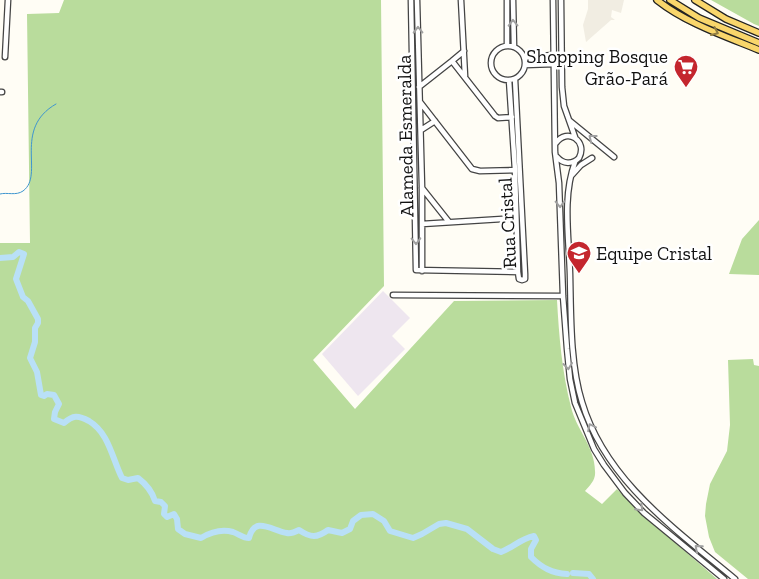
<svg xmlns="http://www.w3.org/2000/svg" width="759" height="579" font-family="'Zilla Slab',serif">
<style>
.industrial{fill:#eee6ef}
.forest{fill:#b9dc9c}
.plaza{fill:#f1ede2}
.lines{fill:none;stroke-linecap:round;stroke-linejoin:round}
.stream{stroke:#3f96cf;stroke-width:1}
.river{stroke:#b9e0f7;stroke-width:6}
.minor-casing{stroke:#444;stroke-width:7}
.major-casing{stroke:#222;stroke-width:8}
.minor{stroke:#fff;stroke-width:4.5}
.major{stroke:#f9d66b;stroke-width:5.5}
.oneway{stroke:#a0a0a0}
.oneway2{stroke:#917d42}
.labels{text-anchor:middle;stroke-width:5;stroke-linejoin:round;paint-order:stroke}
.poi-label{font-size:19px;fill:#111;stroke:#fff;text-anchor:end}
.street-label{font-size:19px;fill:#111;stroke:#fff}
</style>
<rect width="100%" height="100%" fill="#fffdf5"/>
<path class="industrial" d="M 383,291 L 410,318 L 392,336 L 405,349 L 358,396 L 322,354 Z"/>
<path class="forest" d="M 64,0 L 381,0 L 384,286 L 313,360 L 355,409 L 454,301 L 557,300 C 559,336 562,372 571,407 C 576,429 595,447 595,471 C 596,480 590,485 585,491 L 602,504 L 617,489 L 641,513 L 717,579 L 0,579 L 0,243 L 30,243 L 27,14 L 59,13 Z
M 711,0 L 759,0 L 759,26 L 754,24 Z
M 759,220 L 759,275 L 729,274 L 742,239 Z
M 753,359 L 754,365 L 759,366 L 759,579 L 748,579 L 715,552 L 709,537 L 705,516 L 706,504 L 710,484 L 727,451 L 730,425 L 728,360 Z"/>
<path class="plaza" d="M 588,0 L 624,0 L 621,13 L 612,10 L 611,17 L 615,20 L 611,20 L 586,42 L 583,25 L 588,9 Z"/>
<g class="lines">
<path class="stream" d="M 0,194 C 7,192 16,196 23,191 C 45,175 12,129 56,104"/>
<path class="river" d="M 0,258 L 13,257 L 19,252 L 24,254 L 16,279 L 23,297 L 28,301 L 38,319 L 38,323 L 35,328 L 35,342 L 30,358 L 37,372 L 41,395 L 44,396 L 47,394 L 54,395 L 59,404 L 55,412 L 54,419 L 64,423 C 73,415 78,415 89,421 C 109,433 112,458 122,478 L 128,480 L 138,478 C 146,484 152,491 155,501 L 161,502 L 165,506 L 164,514 L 167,517 L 174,514 L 177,519 L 178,529 L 185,534 L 201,538 C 211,532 222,529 233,532 C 239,534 243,538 249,538 C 255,515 272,531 287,533 C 291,534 295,532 299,530 C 311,538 317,538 328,530 L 342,533 L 350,529 L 353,521 L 361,515 L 373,514 L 384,521 L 390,531 L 413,538 L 422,534 L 439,524 L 446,523 L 467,529 L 493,549 L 501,552 C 514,547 520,539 534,536 L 536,540 L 531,549 L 531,557 C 542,568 552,573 567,574
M 573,573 L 589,574 L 593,579"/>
<defs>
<path id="minor" d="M 411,0 L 416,270 L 518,272
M 417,0 L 422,187 L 422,271
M 461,0 L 465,76
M 507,0 L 507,46
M 513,0 L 514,47
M 553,0 L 555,152 L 559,183 L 563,296 L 567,349 L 570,379 L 575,403 L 594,449 L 604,465 L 625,493 L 644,513 L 724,579
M 561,0 L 562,87 L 564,106 L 575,137
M491 63a17 17 0 1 1 34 0a17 17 0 1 1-34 0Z
M 5,57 L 8,0
M 524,57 L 554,55
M 452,61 L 495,116 L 498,118 L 512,117
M 525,65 L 555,64
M 515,79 L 525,274 L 525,279 L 522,280
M 509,80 L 515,170 L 518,272 L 519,279 L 522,280
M 419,87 L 452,61 L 464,51
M 0,92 L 2,92
M 420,102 L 472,169 L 480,171 L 515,170
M 570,121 L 614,157
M 421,130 L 435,121
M 556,143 C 567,127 588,141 579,158 C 572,165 563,164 557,157
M 575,162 C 562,197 569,237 570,274 C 571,314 570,364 582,402 C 605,480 675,529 735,579
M 572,175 L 581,165 L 592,158
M 422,188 L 449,222
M 422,224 L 516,218
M 393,295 L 563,296"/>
<path id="major" d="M 657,0 C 686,23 725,36 759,50
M 670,0 L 699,18 L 759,43
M 695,0 L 726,19 L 759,33"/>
</defs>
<use href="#minor" class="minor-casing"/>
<use href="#major" class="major-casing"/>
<use href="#minor" class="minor"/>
<use href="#major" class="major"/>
</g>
<defs><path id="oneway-chevron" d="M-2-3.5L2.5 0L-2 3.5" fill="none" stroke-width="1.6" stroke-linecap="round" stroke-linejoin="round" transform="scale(1.25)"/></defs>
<g class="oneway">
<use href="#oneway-chevron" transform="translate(513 23) rotate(-91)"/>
<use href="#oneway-chevron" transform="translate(418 30) rotate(-91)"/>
<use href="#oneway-chevron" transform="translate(592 138) rotate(-142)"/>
<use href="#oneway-chevron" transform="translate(560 204) rotate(88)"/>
<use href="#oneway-chevron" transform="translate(416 241) rotate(89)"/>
<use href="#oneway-chevron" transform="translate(568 366) rotate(84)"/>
<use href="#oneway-chevron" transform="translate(591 427) rotate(-116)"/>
<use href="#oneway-chevron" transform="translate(640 508) rotate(45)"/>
<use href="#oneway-chevron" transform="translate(698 548) rotate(-139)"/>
</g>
<use class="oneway2" href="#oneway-chevron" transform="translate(715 32) rotate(24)"/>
<defs>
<symbol id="supermarket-pin" viewBox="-11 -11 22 30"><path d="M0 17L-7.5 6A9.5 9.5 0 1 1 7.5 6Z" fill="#c4262e" stroke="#fff"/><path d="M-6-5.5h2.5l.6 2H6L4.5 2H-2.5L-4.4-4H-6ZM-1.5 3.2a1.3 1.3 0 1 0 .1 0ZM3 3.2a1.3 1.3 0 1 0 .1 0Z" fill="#fff"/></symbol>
<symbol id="school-pin" viewBox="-11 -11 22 30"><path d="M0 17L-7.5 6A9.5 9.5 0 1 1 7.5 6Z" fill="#c4262e" stroke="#fff"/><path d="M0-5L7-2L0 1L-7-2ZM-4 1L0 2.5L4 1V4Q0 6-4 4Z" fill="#fff"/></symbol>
</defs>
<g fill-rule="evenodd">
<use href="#supermarket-pin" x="672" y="53" width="28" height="38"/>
<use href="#school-pin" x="565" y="239" width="28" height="38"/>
</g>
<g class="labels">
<g class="poi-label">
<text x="668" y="63">Shopping Bosque<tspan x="668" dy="22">Grão-Pará</tspan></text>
<text x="596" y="260" text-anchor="start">Equipe Cristal</text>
</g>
<g class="street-label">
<text transform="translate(405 136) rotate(-91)" y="7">Alameda Esmeralda</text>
<text transform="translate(507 223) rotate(-93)" y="7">Rua Cristal</text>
</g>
</g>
</svg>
